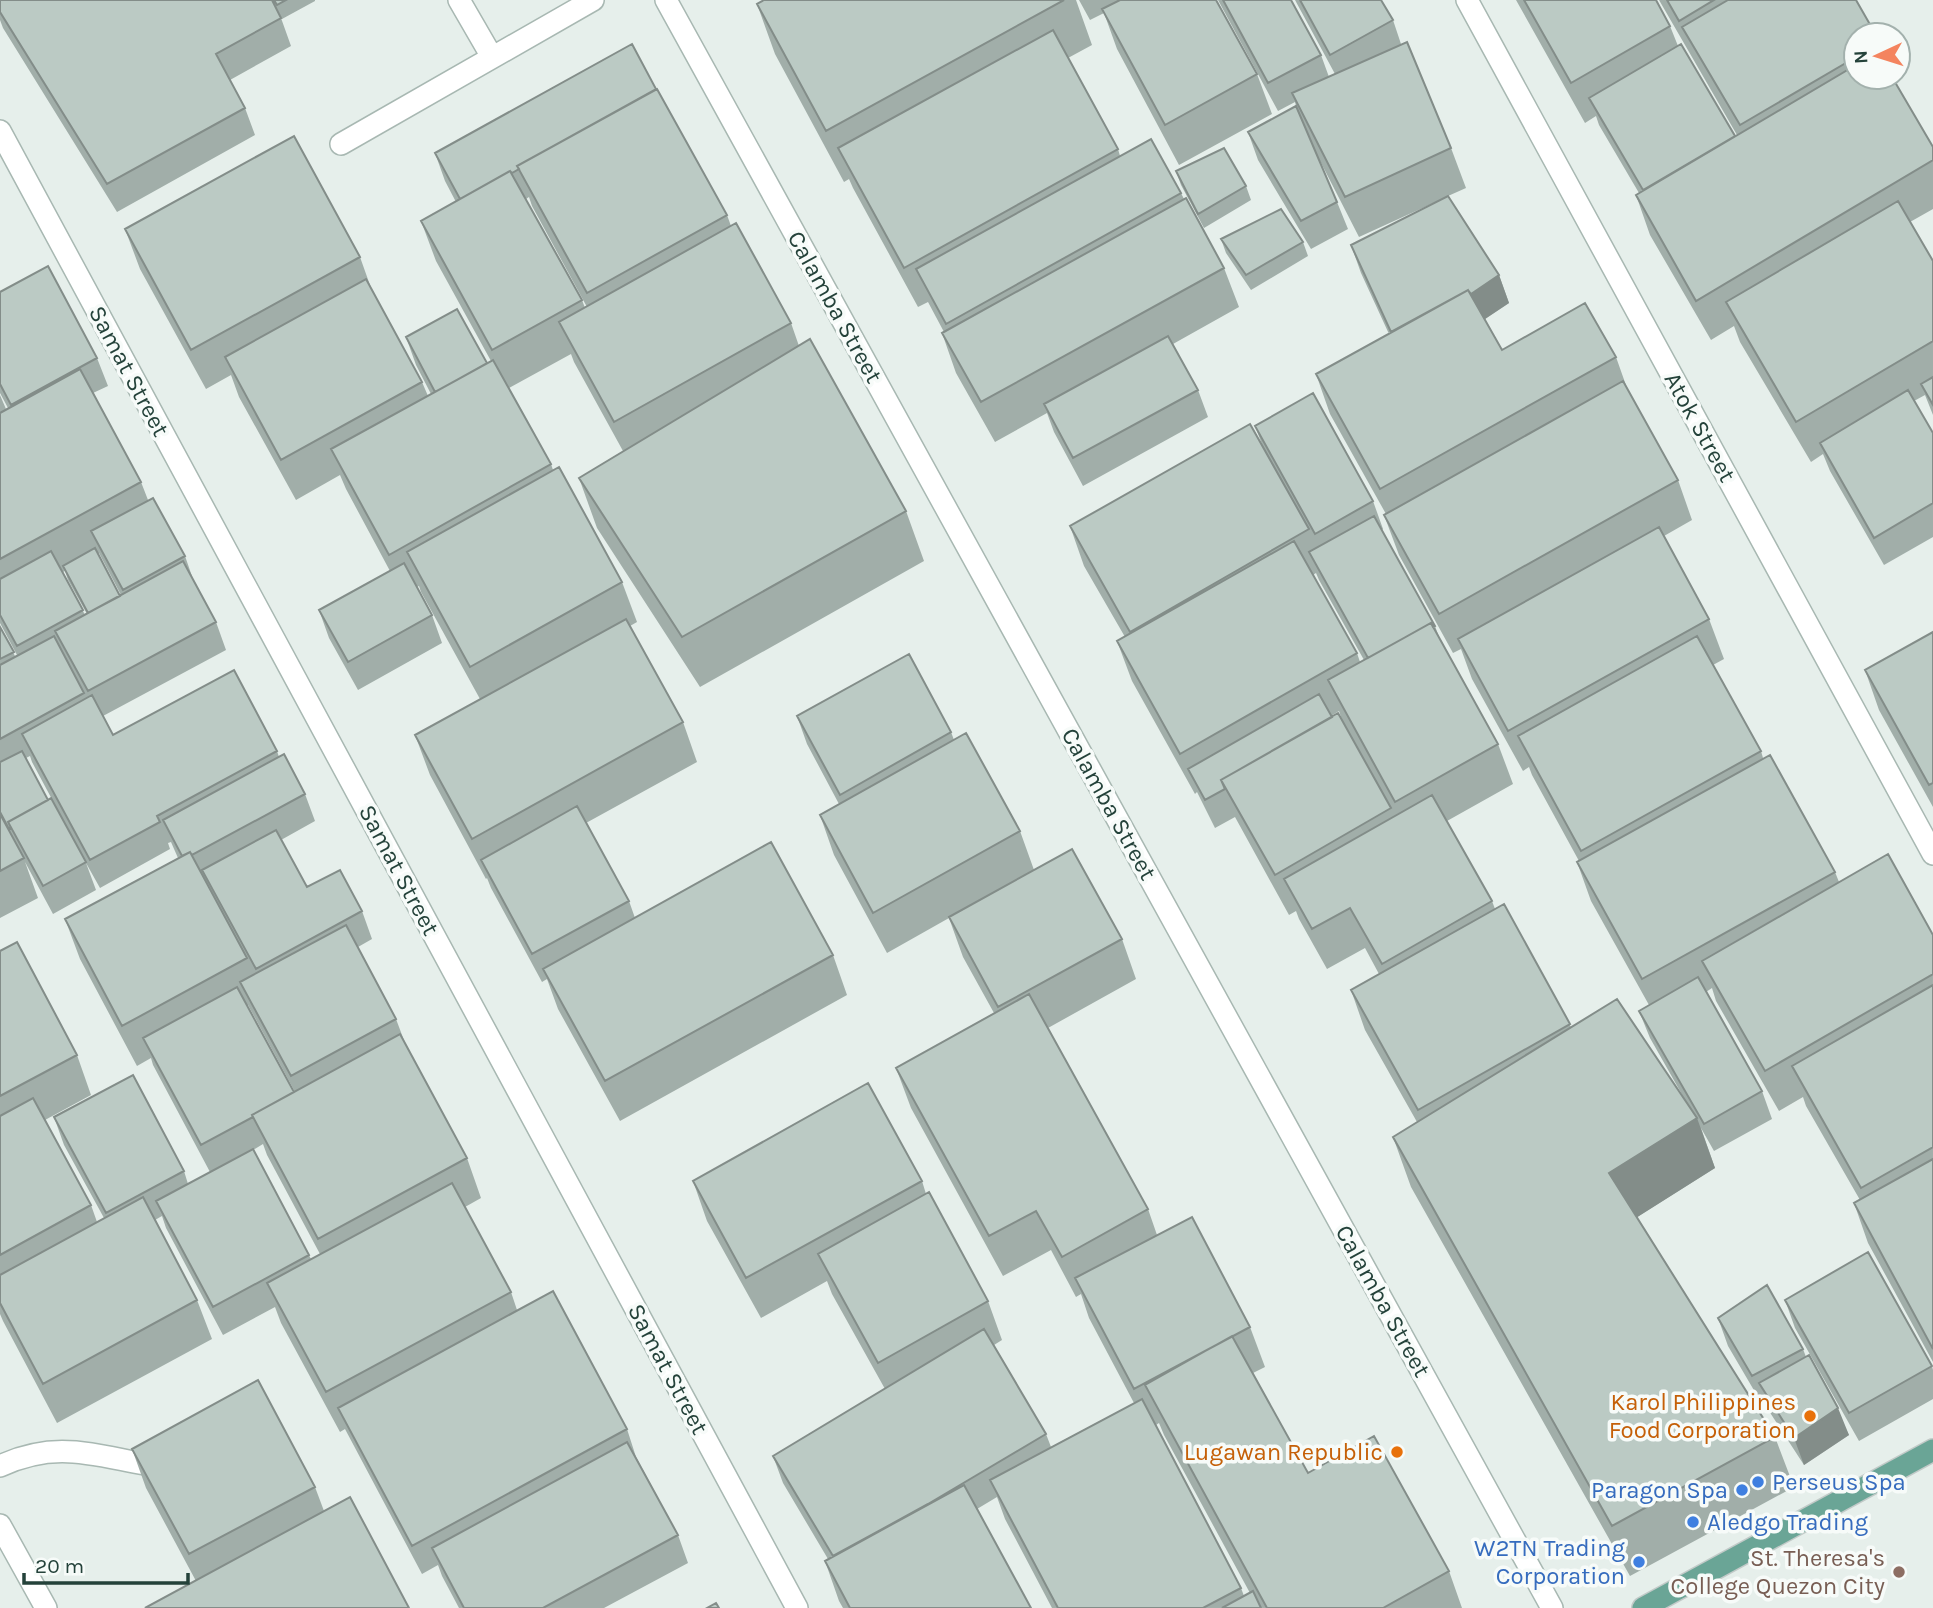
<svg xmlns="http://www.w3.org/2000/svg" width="1933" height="1608" font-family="Karla,sans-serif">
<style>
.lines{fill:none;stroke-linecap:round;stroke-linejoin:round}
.minor-casing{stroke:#a8b8b2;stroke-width:24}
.major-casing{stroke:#c2cac8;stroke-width:24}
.minor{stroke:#fff;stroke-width:21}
.major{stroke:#6aa596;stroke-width:21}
.wall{fill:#a1aea9;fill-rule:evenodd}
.shaded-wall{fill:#838d89}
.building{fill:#bbcac4;stroke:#838d89;stroke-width:2}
.food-dot{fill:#e8710a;stroke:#f7fbf9;stroke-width:2.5}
.shop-dot{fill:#3f7fe0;stroke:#f7fbf9;stroke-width:2.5}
.education-dot{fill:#8d6e63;stroke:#f7fbf9;stroke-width:2.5}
.labels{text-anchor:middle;stroke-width:7;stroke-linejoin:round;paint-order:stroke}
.street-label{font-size:24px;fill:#24423a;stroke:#f7fbf9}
.food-label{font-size:24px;fill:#c56008;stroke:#f7fbf9;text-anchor:end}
.shop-label{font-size:24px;fill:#366cbe;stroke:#f7fbf9;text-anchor:start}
.education-label{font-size:24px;fill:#785e54;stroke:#f7fbf9;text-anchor:end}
</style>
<rect width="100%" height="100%" fill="#e6efeb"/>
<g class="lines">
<defs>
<path id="minor" d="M 459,0 L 492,57
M 666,0 L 1552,1608
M 1467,0 L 1933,854
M 0,131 L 797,1608
M 341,144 L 593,0
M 0,1466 C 55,1441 89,1454 145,1464
M 0,1525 L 46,1608"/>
<path id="major" d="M 1643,1608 L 1933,1450"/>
</defs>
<use href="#minor" class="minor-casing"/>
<use href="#major" class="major-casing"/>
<use href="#minor" class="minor"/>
<use href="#major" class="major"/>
</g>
<path class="wall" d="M 0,0 L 315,0 L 315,1 L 282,19 L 276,7 L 281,18 L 291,46 L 230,80 L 245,108 L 255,135 L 117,212 L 3,28 L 0,20 Z
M 764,0 L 1076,0 L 1092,45 L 1068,58 L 1118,149 L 1120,156 L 1181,193 L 1184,199 L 1224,268 L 1239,307 L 1173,344 L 1198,390 L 1208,417 L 1083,486 L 1054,432 L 1047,413 L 995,442 L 956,373 L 942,333 L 944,332 L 928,302 L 918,307 L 853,188 L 849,179 L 844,182 L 775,54 L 757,4 Z
M 1079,0 L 1216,0 L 1257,74 L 1272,114 L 1179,165 L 1117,49 L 1104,13 L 1090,20 Z
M 1218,0 L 1291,0 L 1321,55 L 1329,77 L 1335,74 L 1295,0 L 1381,0 L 1393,20 L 1401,44 L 1451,148 L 1466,188 L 1448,196 L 1499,275 L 1509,303 L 1485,319 L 1502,350 L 1616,357 L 1628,391 L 1678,480 L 1692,520 L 1664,536 L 1709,619 L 1724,659 L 1713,665 L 1761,751 L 1763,758 L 1835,872 L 1839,882 L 1933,935 L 1933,1362 L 1868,1243 L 1854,1203 L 1860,1200 L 1806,1106 L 1803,1097 L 1779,1111 L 1716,1001 L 1712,988 L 1706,992 L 1762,1091 L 1772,1119 L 1714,1151 L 1701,1128 L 1715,1168 L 1637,1217 L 1775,1437 L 1794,1487 L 1630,1576 L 1411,1187 L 1393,1137 L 1417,1122 L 1365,1030 L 1351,990 L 1379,974 L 1365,948 L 1327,969 L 1299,919 L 1296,911 L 1289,915 L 1235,817 L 1215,828 L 1197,792 L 1195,794 L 1132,681 L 1117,641 L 1125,637 L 1084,566 L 1070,526 L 1263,447 L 1255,426 L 1373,501 L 1383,529 L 1382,530 L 1435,626 L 1439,637 L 1498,744 L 1513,784 L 1447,821 L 1492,901 L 1495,909 L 1571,1027 L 1684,1098 L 1650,1038 L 1639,1011 L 1649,1005 L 1591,901 L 1577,862 L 1579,861 L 1532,775 L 1529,767 L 1523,771 L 1472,679 L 1461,649 L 1453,653 L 1399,555 L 1384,515 L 1386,514 L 1330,414 L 1316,374 L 1389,334 L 1361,273 L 1351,245 L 1440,200 L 1359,237 L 1318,157 L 1337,202 L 1348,229 L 1311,249 L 1258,160 L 1248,132 L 1296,106 L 1295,102 L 1278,111 ZM 1316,573 L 1319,580 L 1364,660 L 1360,662 L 1357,653 L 1313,575 ZM 1339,711 L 1342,720 L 1385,797 L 1331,716 Z
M 1516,0 L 1656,0 L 1670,26 L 1678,46 L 1735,136 L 1737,135 L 1659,0 L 1856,0 L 1856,77 L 1893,77 L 1895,82 L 1933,147 L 1933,209 L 1910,222 L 1933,261 L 1933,415 L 1925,395 L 1914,401 L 1933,433 L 1933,537 L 1884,565 L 1830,471 L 1823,454 L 1811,462 L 1740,342 L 1734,326 L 1711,340 L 1650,235 L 1636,195 L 1639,193 L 1599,125 L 1596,116 L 1585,123 Z
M 656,89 L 727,215 L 731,226 L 791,323 L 799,346 L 906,511 L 924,561 L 700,687 L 597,528 L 579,478 L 623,451 L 574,362 L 571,354 L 509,388 L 551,464 L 553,470 L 622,582 L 637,622 L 630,626 L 683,722 L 697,762 L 586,823 L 629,901 L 635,918 L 833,955 L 847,995 L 620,1121 L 558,1009 L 547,979 L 542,982 L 491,888 L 487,878 L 486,879 L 430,775 L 415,735 L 480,699 L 421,592 L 419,586 L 417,587 L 432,615 L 442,643 L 358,690 L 329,638 L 319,610 L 390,571 L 346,489 L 340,475 L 296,500 L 239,397 L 231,375 L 206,389 L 140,269 L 125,229 L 360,257 L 371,288 L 422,382 L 428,396 L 431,394 L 416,365 L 406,337 L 487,363 L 491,361 L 436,261 L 421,221 L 456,202 L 445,181 L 435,153 ZM 529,197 L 532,206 L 587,307 L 585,308 L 582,300 L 526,199 Z
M 1176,171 L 1246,186 L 1251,200 L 1204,228 L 1181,185 Z
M 1221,239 L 1303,242 L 1308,256 L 1251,290 L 1226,253 Z
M 0,292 L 97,358 L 108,386 L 93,393 L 141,482 L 148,500 L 185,556 L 194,582 L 216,622 L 226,650 L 103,716 L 113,735 L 277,751 L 279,757 L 305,794 L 315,821 L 281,840 L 307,887 L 362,911 L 372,939 L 358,947 L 396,1019 L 405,1043 L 467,1158 L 481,1198 L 465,1207 L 511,1292 L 517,1310 L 627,1429 L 636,1457 L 678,1535 L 688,1563 L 604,1608 L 459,1608 L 442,1576 L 438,1565 L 422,1574 L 345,1429 L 340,1432 L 281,1323 L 275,1307 L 223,1335 L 166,1228 L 162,1216 L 155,1220 L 197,1300 L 212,1339 L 57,1423 L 3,1321 L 0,1314 L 0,951 L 77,1055 L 91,1095 L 45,1120 L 91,1205 L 97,1222 L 104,1218 L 64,1145 L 54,1117 L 184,1171 L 188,1184 L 210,1172 L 153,1065 L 151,1058 L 137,1066 L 80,959 L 65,919 L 178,858 L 171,842 L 168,843 L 170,849 L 100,888 L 86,863 L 96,890 L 53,914 L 25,862 L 38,898 L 0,918 L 0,627 L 15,656 L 17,655 L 0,623 L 0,395 L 6,409 L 8,408 L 0,393 ZM 99,553 L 121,595 L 120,596 L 97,554 ZM 65,571 L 68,580 L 87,614 L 85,615 L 63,572 ZM 30,756 L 32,762 L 77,846 L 48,800 L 26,758 ZM 248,1005 L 295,1092 L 294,1092 L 247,1006 ZM 263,1144 L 267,1155 L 320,1254 L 311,1259 L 253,1150 Z
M 1933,632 L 1933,807 L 1879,710 L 1865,670 Z
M 797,716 L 951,732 L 954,740 L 1020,831 L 1034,870 L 1122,939 L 1136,979 L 1048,1028 L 1148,1209 L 1157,1235 L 1250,1327 L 1265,1367 L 1253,1373 L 1308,1473 L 1449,1571 L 1462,1608 L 1052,1608 L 1005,1519 L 997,1497 L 977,1509 L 1031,1608 L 843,1608 L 839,1601 L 825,1561 L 828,1559 L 783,1483 L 773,1456 L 885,1389 L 832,1294 L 827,1281 L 761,1318 L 707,1221 L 693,1181 L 922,1181 L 926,1194 L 988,1301 L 1002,1340 L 994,1345 L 1046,1434 L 1051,1447 L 1134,1403 L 1089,1318 L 1081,1294 L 1076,1297 L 1051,1250 L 1003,1276 L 911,1108 L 896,1068 L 994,1013 L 963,957 L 949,918 L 887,953 L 834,855 L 820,815 L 839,804 L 807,744 ZM 1159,1423 L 1164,1435 L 1250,1593 L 1244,1596 L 1241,1588 L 1156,1425 Z
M 1785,1300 L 1932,1366 L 1933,1370 L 1933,1399 L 1859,1441 L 1795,1328 Z
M 1718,1318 L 1803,1349 L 1806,1357 L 1849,1435 L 1804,1465 L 1769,1411 L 1766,1402 L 1762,1404 L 1728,1346 Z
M 132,1449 L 315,1487 L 324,1511 L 196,1581 L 146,1488 Z"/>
<path class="shaded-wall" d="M 1499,275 L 1509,303 L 1407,371 L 1397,344 Z
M 1697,1118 L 1715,1168 L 1628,1223 L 1609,1173 Z
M 1838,1408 L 1849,1435 L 1804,1465 L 1794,1438 Z"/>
<path class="building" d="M 0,0 L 272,0 L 281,18 L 216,54 L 245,108 L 107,184 L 0,12 Z
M 274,0 L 286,0 L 277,5 Z
M 764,0 L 1064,0 L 826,131 L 757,4 Z
M 1120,0 L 1216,0 L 1257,74 L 1165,125 L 1102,9 Z
M 1223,0 L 1291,0 L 1321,55 L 1268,83 Z
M 1300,0 L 1381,0 L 1393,20 L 1330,55 Z
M 1524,0 L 1656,0 L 1670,26 L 1571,83 Z
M 1667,0 L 1714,0 L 1679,21 Z
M 1728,0 L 1856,0 L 1876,35 L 1856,35 L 1856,57 L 1740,125 L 1682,27 Z
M 1053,30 L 1118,149 L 904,268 L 838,148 Z
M 1407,42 L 1451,148 L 1345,197 L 1292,93 Z
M 632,44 L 656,89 L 517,166 L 519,169 L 512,173 L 510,171 L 460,199 L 435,153 Z
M 1681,44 L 1735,136 L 1643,190 L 1589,98 Z
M 1856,65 L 1856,77 L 1892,77 L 1933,147 L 1933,160 L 1696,301 L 1636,195 Z
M 657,89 L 727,215 L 587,293 L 517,166 Z
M 1296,106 L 1337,202 L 1301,221 L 1248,132 Z
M 294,136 L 360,257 L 191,350 L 125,229 Z
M 1151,139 L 1181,193 L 946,324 L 916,269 Z
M 1224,148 L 1246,186 L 1198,214 L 1176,171 Z
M 510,171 L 582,300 L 492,350 L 421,221 Z
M 1448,196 L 1499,275 L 1471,294 L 1468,290 L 1391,332 L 1351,245 Z
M 1186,198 L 1224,268 L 981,402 L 942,333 Z
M 1898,201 L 1933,261 L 1933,341 L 1796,422 L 1726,302 Z
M 1281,209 L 1303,242 L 1246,275 L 1221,239 Z
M 736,223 L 791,323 L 614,422 L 559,322 Z
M 48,266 L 97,358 L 11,405 L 0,384 L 0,292 Z
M 366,279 L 422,382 L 281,460 L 225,357 Z
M 1468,290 L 1502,350 L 1585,303 L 1616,357 L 1380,489 L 1316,374 Z
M 457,309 L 487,363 L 435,392 L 406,337 Z
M 1168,336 L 1198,390 L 1073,458 L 1044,404 Z
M 810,339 L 906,511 L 682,637 L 579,478 Z
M 493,360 L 551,464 L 389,555 L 331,449 Z
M 80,369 L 141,482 L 0,559 L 0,413 Z
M 1933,377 L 1933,405 L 1921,384 Z
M 1623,381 L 1678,480 L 1439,614 L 1384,515 Z
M 1908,390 L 1933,433 L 1933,503 L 1874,538 L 1820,443 Z
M 1313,393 L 1373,501 L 1315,534 L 1255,426 Z
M 1250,424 L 1309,529 L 1130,632 L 1070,526 Z
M 559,467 L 622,582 L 470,667 L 407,552 Z
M 153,498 L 185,556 L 123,590 L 91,531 Z
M 1374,516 L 1435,626 L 1433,627 L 1431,623 L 1368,658 L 1309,552 Z
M 1659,527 L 1709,619 L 1508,731 L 1458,639 Z
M 1294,541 L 1357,653 L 1180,754 L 1117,641 Z
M 95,548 L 120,596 L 88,613 L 63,566 Z
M 51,551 L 83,610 L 17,646 L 0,615 L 0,579 Z
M 183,561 L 216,622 L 88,691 L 55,631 Z
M 404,563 L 432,615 L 348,662 L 319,610 Z
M 626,619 L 683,722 L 472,839 L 415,735 Z
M 1431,623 L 1498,744 L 1395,802 L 1328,680 Z
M 0,627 L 14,652 L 0,659 Z
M 1933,632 L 1933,783 L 1929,785 L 1865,670 Z
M 54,636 L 84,693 L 0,739 L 0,665 Z
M 1697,636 L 1761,751 L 1581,851 L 1518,736 Z
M 909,654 L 951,732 L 840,795 L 797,716 Z
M 234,670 L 277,751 L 157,816 L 160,822 L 90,860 L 22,734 L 92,695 L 113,735 Z
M 1319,694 L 1332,717 L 1221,780 L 1225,789 L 1205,800 L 1188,769 Z
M 1338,713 L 1391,808 L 1275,875 L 1221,780 Z
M 966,733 L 1020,831 L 873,913 L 820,815 Z
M 22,751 L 48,800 L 8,822 L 11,828 L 9,829 L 0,812 L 0,762 Z
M 284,754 L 305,794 L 192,855 L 190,852 L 182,856 L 163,820 Z
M 1770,755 L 1835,872 L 1642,979 L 1577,862 Z
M 1432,795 L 1492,901 L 1382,964 L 1350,908 L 1312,929 L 1284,879 Z
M 51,798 L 86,862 L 43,886 L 8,822 Z
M 577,806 L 629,901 L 532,954 L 481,860 Z
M 0,814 L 24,858 L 0,871 Z
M 276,830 L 307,887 L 340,870 L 362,911 L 256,969 L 202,870 Z
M 771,842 L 833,955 L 605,1081 L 543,969 Z
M 1072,849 L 1122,939 L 998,1007 L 949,917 Z
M 190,852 L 247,958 L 122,1026 L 65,919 Z
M 1888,854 L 1933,935 L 1933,974 L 1765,1071 L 1702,961 Z
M 1504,904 L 1570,1024 L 1418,1110 L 1351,990 Z
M 346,925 L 396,1019 L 291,1076 L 240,982 Z
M 17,942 L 77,1055 L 0,1096 L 0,951 Z
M 1698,977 L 1762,1091 L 1704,1124 L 1639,1011 Z
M 1933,985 L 1933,1147 L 1861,1188 L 1792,1066 Z
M 237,987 L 294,1092 L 252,1115 L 253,1117 L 201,1145 L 143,1038 Z
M 1029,994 L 1148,1209 L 1062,1257 L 1036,1211 L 989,1236 L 896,1068 Z
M 1617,999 L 1697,1118 L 1609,1173 L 1775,1437 L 1612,1526 L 1393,1137 Z
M 400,1034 L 467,1158 L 318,1239 L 252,1115 Z
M 133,1075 L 184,1171 L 106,1213 L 54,1117 Z
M 868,1083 L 922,1181 L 746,1278 L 693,1181 Z
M 33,1098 L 91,1205 L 0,1255 L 0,1116 Z
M 253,1149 L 309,1255 L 213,1307 L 156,1201 Z
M 1933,1159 L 1933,1349 L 1854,1203 Z
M 452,1183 L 511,1292 L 326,1392 L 267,1283 Z
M 929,1192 L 988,1301 L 878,1363 L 818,1254 Z
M 143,1197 L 197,1300 L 43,1384 L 0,1303 L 0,1275 Z
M 1192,1217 L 1250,1327 L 1134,1389 L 1075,1278 Z
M 1868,1252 L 1932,1366 L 1849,1413 L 1785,1300 Z
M 1767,1285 L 1803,1349 L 1752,1376 L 1718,1318 Z
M 553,1291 L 627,1429 L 412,1546 L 338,1408 Z
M 984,1329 L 1046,1434 L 928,1504 L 833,1556 L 773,1456 Z
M 1232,1336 L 1308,1473 L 1374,1436 L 1449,1571 L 1383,1608 L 1267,1608 L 1145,1385 Z
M 1809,1355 L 1838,1408 L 1794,1438 L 1759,1383 Z
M 258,1380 L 315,1487 L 189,1554 L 132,1449 Z
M 1142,1399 L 1241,1588 L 1203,1608 L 1058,1608 L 990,1480 Z
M 627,1442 L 678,1535 L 543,1608 L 464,1608 L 432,1548 Z
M 964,1485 L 1031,1608 L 850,1608 L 825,1561 Z
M 350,1497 L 409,1608 L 145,1608 Z
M 1253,1591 L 1261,1608 L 1222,1608 Z
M 716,1603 L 719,1608 L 707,1608 Z"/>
<g class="food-dot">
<circle cx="1810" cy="1416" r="7"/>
<circle cx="1397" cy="1452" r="7"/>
</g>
<g class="shop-dot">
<circle cx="1758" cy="1482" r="7"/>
<circle cx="1742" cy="1490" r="7"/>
<circle cx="1693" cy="1522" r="7"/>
<circle cx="1639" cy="1562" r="7"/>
</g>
<circle class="education-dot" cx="1899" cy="1572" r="7"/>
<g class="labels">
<g class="street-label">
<text transform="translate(835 307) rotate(61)" y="8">Calamba Street</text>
<text transform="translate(129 371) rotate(62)" y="8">Samat Street</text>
<text transform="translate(1700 427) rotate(61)" y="8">Atok Street</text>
<text transform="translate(1109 804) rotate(61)" y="8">Calamba Street</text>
<text transform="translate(399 870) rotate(62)" y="8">Samat Street</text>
<text transform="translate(1383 1301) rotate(61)" y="8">Calamba Street</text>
<text transform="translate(668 1369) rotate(62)" y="8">Samat Street</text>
</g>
<g class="food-label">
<text x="1796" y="1410">Karol Philippines<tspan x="1796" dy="28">Food Corporation</tspan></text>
<text x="1383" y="1460">Lugawan Republic</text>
</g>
<g class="shop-label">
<text x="1772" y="1490">Perseus Spa</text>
<text x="1728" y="1498" text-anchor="end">Paragon Spa</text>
<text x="1707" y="1530">Aledgo Trading</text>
<text x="1625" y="1556" text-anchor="end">W2TN Trading<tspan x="1625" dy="28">Corporation</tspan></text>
</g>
<g class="education-label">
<text x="1885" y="1566">St. Theresa's<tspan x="1885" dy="28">College Quezon City</tspan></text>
</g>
</g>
<g transform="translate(1877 56) rotate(266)"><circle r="33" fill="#f7fbf9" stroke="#a3b1ad" stroke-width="2"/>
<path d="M0-5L12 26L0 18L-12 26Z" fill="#f4845f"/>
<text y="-10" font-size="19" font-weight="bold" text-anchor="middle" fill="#24423a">N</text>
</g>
<path d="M24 1573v10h164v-10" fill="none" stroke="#24423a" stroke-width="3.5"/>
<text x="35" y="1573" font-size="21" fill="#24423a" stroke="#f7fbf9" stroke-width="5" paint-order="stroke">20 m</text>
</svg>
